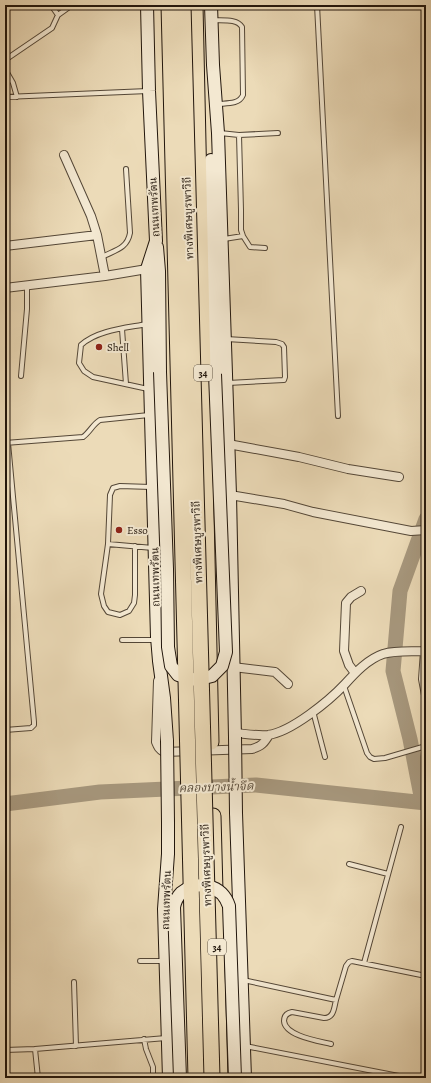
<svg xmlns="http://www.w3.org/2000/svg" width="431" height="1083" font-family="Alegreya,'Noto Serif Thai',serif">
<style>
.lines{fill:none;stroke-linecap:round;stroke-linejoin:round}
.river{stroke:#a7987e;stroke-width:15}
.lane-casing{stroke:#544737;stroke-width:6}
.street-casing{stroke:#544737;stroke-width:10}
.secondary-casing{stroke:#22160c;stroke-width:14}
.highway-casing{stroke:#22160c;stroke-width:17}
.lane{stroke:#f3e8d1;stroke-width:4}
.street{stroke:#f3e8d1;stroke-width:8}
.secondary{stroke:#f3e8d1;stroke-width:12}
.highway{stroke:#ecdbb8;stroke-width:15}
.secondary-bridge-casing{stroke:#22160c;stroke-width:14;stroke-linecap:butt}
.highway-bridge-casing{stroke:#22160c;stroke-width:17;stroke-linecap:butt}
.secondary-bridge{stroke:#f3e8d1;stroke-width:12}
.highway-bridge{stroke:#ecdbb8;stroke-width:15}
.poi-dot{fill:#8f2418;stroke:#f3e8d1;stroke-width:1.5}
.labels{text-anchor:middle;stroke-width:4;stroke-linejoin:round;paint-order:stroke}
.shield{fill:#f3e8d1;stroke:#615547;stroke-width:1}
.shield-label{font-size:10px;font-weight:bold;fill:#22160c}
.street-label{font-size:11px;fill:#22160c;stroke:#f3e8d1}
.poi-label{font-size:11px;fill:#22160c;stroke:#f3e8d1;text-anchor:start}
.water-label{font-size:12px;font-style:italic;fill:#574a3a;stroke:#f3e8d1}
</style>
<rect width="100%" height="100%" fill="#ecdbb8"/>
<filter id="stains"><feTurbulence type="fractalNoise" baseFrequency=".005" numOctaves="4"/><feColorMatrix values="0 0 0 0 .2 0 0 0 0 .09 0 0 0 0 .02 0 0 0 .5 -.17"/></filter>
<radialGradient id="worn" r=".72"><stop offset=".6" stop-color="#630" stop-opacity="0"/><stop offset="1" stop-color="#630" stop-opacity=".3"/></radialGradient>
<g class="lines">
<path class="river" d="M 422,801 L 410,739 L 393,671 L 400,591 L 426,519
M 5,804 L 100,792 L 256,785 L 426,803"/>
<defs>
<path id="lane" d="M 51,5 L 58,15
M 317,5 L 338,416
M 212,20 C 221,21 237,18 242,27 L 243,95 C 239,105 226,103 217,104
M 5,60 L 52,28 L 58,15 L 72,5
M 5,69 L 13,83 L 17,97
M 5,97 L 148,91
M 220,133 L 239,135 L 278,133
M 243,236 L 250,247 L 265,248
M 224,239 L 243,236 L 241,230 L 241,210 L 239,135
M 102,257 C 115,250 127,249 130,233 L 126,169
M 147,324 C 126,328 97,330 81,345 L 79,363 L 84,371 L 93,377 L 148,389
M 122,329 L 126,384
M 226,339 L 276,342 L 282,344 L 284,347 L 285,377 L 284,380 L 228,383
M 21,376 L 27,309 L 27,285
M 5,443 L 83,437 C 90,432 93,424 100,420 L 149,415
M 108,544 L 153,548
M 135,546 L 135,595 L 134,603 L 129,611 L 120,615 L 108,612 L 104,606 L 101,594 L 108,544 L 110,495 L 113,488 L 120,486 L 151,487
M 122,640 L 156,640
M 344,686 L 367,753 L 370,757 L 374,759 L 385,758 L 426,746
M 313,711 L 325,757
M 5,730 L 31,728 L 34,725 L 34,722 L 8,443
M 349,864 L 388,874
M 140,961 L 163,961
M 364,963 L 401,827
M 243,980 L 336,1000 L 346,966 L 349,962 L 352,961 L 426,976
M 74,982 L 76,1046
M 144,1039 L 146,1049 L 153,1067 L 153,1078
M 331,1044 C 319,1041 285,1036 284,1021 C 284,1016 287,1013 292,1012 L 324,1018 C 334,1018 334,1008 336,1000
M 245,1046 L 409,1078
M 35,1049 L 38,1078
M 5,1050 L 35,1049 L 166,1038"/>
<path id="street" d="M 64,155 L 91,216 L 97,235 L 105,276
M 5,246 L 97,235
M 5,288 L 105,276 L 147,269
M 228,444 L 299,457 L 348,469 L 399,477
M 230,495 L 284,504 L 313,512 L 411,531 L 426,530
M 425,651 L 423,679 L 426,695
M 233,667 L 275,672 L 288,684
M 355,673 L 349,665 L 344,651 L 346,603 L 351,597 L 361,591
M 158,681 L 156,742 C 158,747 159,749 164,752 L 252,749 C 262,746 264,743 269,735
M 235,733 C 246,734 258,736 268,735 C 291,732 329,701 345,684 C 355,673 368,659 383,654 C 397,650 412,652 426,651"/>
<path id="secondary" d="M 147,5 L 149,91 L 156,241 L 147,269 L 157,637 L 159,661 L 164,698 L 167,741
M 211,5 L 213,65 L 218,133 L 230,495 L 235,737
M 211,160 L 211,204 L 215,374
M 157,247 L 159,271 L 160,372
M 236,813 L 245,1078
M 168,822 L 168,854 L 164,909 L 169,1078"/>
<path id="highway" d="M 195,5 L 211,742
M 213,816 L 220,1078"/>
</defs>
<use href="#lane" class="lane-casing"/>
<use href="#street" class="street-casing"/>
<use href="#secondary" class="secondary-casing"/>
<use href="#highway" class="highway-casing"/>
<use href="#lane" class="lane"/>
<use href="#street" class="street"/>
<use href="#secondary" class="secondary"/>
<use href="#highway" class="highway"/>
<defs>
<path id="secondary-bridge" d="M 160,372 L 167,569 L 168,647 L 171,666 L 178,675 L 196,680 L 212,676 L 222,666 L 226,652 L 215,374
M 235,737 L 236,813
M 167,741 L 168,822
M 180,1078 L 174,907 C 175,902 177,897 181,893 C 198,879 222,885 229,906 L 235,1078"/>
<path id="highway-bridge" d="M 169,5 L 196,1078
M 183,5 L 212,1078"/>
</defs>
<use href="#secondary-bridge" class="secondary-bridge-casing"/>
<use href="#highway-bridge" class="highway-bridge-casing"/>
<use href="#secondary-bridge" class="secondary-bridge"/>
<use href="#highway-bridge" class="highway-bridge"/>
</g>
<g class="poi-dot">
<circle cx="99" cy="347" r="4"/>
<circle cx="119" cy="530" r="4"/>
</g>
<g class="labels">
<g class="shield">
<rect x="194" y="365" width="18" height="16" rx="3"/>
<rect x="208" y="939" width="18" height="16" rx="3"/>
</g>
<g class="shield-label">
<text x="203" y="377">34</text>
<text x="217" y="951">34</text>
</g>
<g class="street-label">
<text transform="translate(154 207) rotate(-93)" y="4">ถนนเทพรัตน</text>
<text transform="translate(188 218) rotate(-92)" y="4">ทางพิเศษบูรพาวิถี</text>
<text transform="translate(197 542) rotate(-92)" y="4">ทางพิเศษบูรพาวิถี</text>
<text transform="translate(155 577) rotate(-91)" y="4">ถนนเทพรัตน</text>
<text transform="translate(206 865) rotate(-92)" y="4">ทางพิเศษบูรพาวิถี</text>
<text transform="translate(166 900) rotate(-88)" y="4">ถนนเทพรัตน</text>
</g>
<g class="poi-label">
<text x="107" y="351">Shell</text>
<text x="127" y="534">Esso</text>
</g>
<g class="water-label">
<text transform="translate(216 787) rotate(-2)" y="4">คลองบางน้ำจืด</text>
</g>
</g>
<rect width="431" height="1083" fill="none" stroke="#ecdbb8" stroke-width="20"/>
<rect x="6" y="6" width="419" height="1071" fill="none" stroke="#22160c" stroke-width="2"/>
<rect x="10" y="10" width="411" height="1063" fill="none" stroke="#22160c"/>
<rect width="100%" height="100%" filter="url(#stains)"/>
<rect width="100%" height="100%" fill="url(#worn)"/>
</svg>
